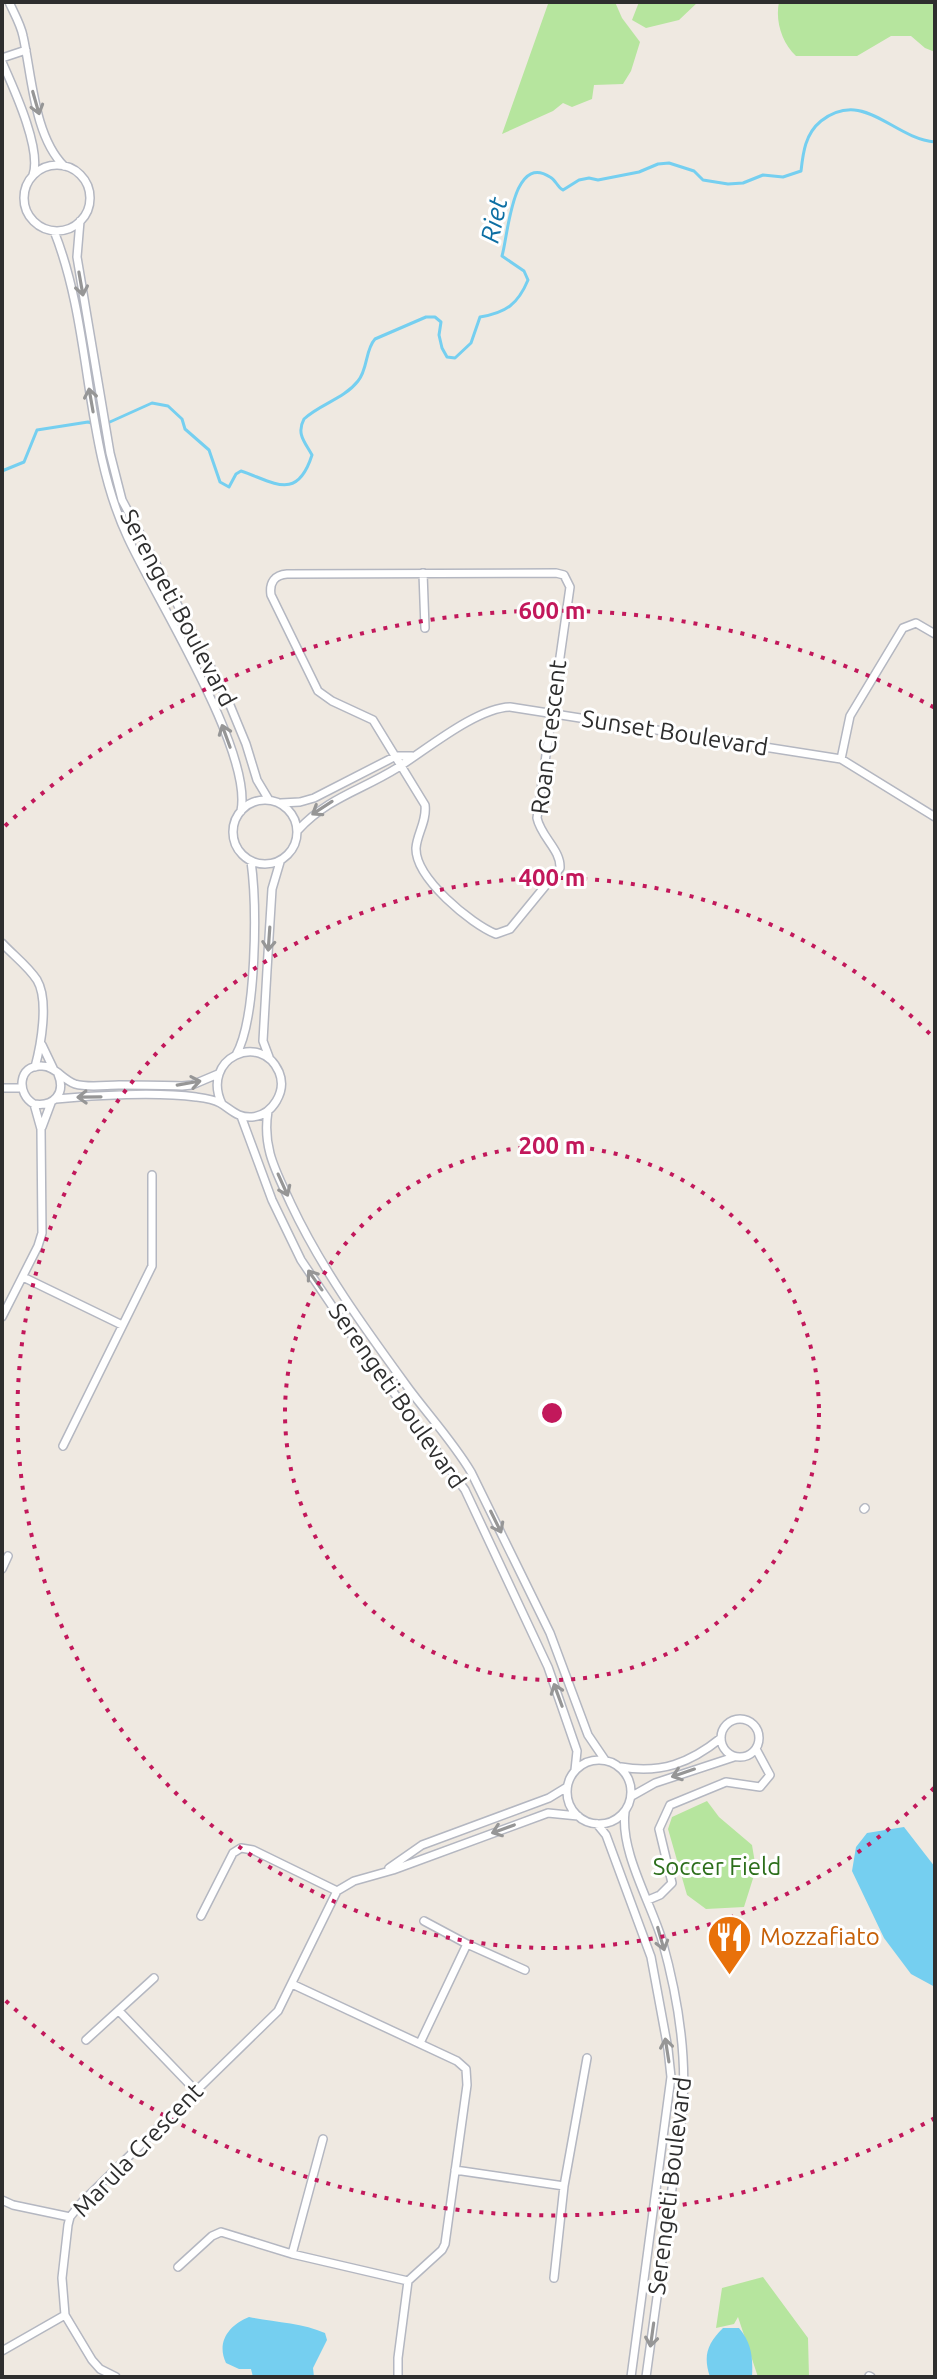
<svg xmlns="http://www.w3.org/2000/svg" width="937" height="2379" font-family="Ubuntu,sans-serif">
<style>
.green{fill:#b6e59e}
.water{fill:#75cff0}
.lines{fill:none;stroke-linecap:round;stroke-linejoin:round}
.stream{stroke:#75cff0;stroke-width:3}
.street-casing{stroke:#b4b7c1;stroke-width:10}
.street{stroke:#fff;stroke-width:7}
.oneway{stroke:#969696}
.ring{fill:none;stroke:#c2185b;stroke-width:4;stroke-dasharray:4 8}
.labels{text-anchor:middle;stroke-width:6;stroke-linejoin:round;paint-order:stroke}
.street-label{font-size:24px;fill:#2e2e2e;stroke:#fff}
.park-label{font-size:24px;fill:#2c6e1b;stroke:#fff}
.food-label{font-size:24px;fill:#c56008;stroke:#fff;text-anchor:start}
.water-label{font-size:26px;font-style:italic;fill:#0d6fa3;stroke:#fff}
.centre{fill:#c2185b;stroke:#fff;stroke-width:4}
.ring-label{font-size:24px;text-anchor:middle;font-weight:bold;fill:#c2185b;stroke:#fff;stroke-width:6;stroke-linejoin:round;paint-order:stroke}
</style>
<rect width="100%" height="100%" fill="#efe9e1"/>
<path class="green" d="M 552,2 L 615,2 L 622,18 L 640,42 L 631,71 L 623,84 L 594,85 L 592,99 L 572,107 L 563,103 L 553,111 L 502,134 L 548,4 Z
M 639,2 L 698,2 L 679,20 L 646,28 L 632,20 Z
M 779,2 L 935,2 L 935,52 L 925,48 L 911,36 L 891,36 L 857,56 L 796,56 C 782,43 775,21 779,2 Z
M 707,1801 L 719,1817 L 752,1845 L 756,1869 L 744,1907 L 706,1909 L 687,1895 L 668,1829 L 672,1817 Z
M 763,2277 L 808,2338 L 809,2377 L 758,2377 L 738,2317 L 734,2324 L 716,2328 L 722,2288 Z"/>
<path class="water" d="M 904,1827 L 935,1867 L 935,1987 L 911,1974 L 884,1938 L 852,1871 L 856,1847 L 867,1833 Z
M 249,2317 C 273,2322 303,2323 325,2333 L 327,2340 L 313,2368 L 314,2377 L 253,2377 L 251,2369 L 239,2369 L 226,2363 C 216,2342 229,2325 249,2317 Z
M 723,2328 L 739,2328 C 752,2344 753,2357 752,2377 L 710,2377 C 703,2356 707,2344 723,2328 Z"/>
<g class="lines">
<path class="stream" d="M 2,471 L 24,462 L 37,430 L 88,422 L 101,426 L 152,403 L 168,406 L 182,419 L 185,429 L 209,450 L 220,482 L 229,487 L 236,474 L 241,471 C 274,482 297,502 312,455 C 305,442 296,434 304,419 C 320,404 344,399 358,381 C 368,369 365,350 375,339 L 426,317 L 435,317 L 441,322 L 439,335 L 442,348 L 447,357 L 455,358 L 471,343 L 480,317 C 506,313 518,304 528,280 L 524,271 L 502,256 C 508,237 512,152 550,177 C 556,180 557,187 563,190 L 579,180 L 589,178 L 598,180 L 639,172 L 658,164 L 669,163 L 694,171 L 703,180 L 728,184 L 743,183 L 763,175 L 783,177 L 801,171 C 803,153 805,134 821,121 C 864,88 892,138 935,142"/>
<defs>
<path id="street" d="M 9,2 C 14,13 21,25 23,36 C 32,76 34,136 64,166
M 2,58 L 26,50
M 2,62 C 13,87 42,149 33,175
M24 198a33 33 0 1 1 66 0a33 33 0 1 1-66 0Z
M 80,221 L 77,257 L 110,453 L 122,500 L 227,698 L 246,744 L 257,780 L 269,800
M 54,231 C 93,329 83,442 128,538 C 156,599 253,751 241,811
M 423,573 L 425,628
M 556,573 L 564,575 L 570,587 L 537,818 C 541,837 561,850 560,868 L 510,929 L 496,934 C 471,924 415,878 416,848 C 417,834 427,821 425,805 L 373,720 L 332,701 L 318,691 L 271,595 C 269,582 275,575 287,574 Z
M 841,759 L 850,716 L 903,628 L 916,623 L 935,634
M233 832a32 32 0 1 1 64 0a32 32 0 1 1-64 0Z
M 281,803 L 300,802 L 314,798 L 396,756 L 412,756
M 298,830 C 329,797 360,791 397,768 C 426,750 476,708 510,707 L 841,759 L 935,817
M 2,943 C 13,955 28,966 37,980 C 49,1000 41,1045 35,1067
M 42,1045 L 53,1068
M 236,1055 C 257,1018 257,905 251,861
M 269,1057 L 263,1041 L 267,970 L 272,889 L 280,862
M 58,1074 C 66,1093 54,1107 34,1104 C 16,1094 18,1064 42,1066 C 55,1066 63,1080 75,1084 C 88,1088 106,1085 119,1085 C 140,1085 161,1085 182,1086 L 192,1085 L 218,1074
M 2,1088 L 21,1088
M 56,1099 C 96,1095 157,1092 196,1097 C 204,1098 213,1099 220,1103 C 231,1109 237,1118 252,1117 C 273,1115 287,1091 279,1072 C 261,1031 200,1058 222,1104
M 268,1111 C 262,1148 276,1171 291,1204 C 322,1270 366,1330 409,1389 C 430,1417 453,1442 471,1472 L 550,1633 L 588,1735 L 605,1760
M 241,1116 L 272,1200 L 301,1260 L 353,1337 L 465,1490 L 548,1667 L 577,1751 L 575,1770
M 42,1127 L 51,1103
M 23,1277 L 122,1325
M 2,1317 L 38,1246 L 42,1233 L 41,1129 L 34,1104
M 63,1446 L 152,1266 L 152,1175
M 864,1509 L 865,1508
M 2,1569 L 8,1556
M721 1738a19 19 0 1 1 38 0a19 19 0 1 1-38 0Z
M567 1792a32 32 0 1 1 64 0a32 32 0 1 1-64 0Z
M 621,1767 C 661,1774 690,1763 721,1738
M 632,1796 L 655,1783 L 734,1757
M 625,1812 C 620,1851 650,1901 662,1940 C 678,1997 688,2057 682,2116 L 646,2377
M 597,1824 L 606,1835 L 651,1957 L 668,2049 L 671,2077 L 631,2377
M 389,1868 L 422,1845 L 549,1798 L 567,1787
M 648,1900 L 660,1895 L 672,1883 L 659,1829 L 670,1805 L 726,1782 L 760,1787 L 770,1775 L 756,1749
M 201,1916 L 233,1853 L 241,1848 L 253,1850 L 337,1891
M 424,1921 L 467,1944 L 525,1970
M 292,1984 L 457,2061 L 466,2069 L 467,2085 L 445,2244 L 442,2250 L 408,2281 L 398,2358 L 398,2377
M 119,2011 L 195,2090
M 86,2040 L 154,1978
M 420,2043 L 467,1944
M 455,2170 L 564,2186
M 2,2200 L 13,2205 L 70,2217
M 292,2254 L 323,2139
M 178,2267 L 212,2236 L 221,2232 L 292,2254 L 408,2281
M 554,2278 L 564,2186 L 587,2058
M 2,2351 L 65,2315
M 869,2376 L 871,2377
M 116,2377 L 100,2369 L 92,2360 L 65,2315 L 62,2278 L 68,2225 L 70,2217 L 82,2202 L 278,2011 L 337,1891 L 354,1881 L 393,1870 L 548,1813 L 578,1816"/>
</defs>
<use href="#street" class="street-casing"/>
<use href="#street" class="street"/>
</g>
<defs><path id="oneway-shaft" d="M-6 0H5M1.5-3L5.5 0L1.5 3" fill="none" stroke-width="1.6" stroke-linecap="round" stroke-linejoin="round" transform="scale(2)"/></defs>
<g class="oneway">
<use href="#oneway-shaft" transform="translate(36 103) rotate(74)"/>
<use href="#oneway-shaft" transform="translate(81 284) rotate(80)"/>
<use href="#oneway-shaft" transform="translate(91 400) rotate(-100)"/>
<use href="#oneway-shaft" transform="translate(226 736) rotate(-110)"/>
<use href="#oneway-shaft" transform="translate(322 808) rotate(147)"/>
<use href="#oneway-shaft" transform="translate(269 939) rotate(94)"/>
<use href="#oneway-shaft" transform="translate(189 1083) rotate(-10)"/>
<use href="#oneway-shaft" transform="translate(89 1097) rotate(179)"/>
<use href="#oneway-shaft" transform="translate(283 1185) rotate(66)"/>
<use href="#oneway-shaft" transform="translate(315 1280) rotate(-125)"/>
<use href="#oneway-shaft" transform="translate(496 1522) rotate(64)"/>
<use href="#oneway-shaft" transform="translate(558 1695) rotate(-110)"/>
<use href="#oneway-shaft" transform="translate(683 1773) rotate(161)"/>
<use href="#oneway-shaft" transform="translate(503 1829) rotate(160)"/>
<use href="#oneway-shaft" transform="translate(661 1939) rotate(74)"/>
<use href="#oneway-shaft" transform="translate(667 2050) rotate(-99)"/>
<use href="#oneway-shaft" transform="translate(652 2335) rotate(98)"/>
</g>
<g class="ring">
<circle cx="552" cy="1413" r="267"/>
<path d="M934 1788A535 535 0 1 1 934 1038"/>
<path d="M935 2118A802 802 0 0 1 5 2000M5 826A802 802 0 0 1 935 708"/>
</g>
<defs>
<symbol id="restaurant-pin" viewBox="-11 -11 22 30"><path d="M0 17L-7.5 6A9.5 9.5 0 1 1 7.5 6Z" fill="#e8710a" stroke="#fff"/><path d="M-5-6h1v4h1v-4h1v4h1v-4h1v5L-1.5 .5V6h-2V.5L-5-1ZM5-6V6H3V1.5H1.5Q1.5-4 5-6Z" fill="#fff"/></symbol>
</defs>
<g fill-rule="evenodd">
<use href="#restaurant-pin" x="704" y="1912" width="51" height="69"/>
</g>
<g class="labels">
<g class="street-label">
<text transform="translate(178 608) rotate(62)" y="8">Serengeti Boulevard</text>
<text transform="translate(675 733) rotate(9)" y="8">Sunset Boulevard</text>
<text transform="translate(549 737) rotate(-83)" y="8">Roan Crescent</text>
<text transform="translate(397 1396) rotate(55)" y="8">Serengeti Boulevard</text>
<text transform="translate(138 2150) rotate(-46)" y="8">Marula Crescent</text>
<text transform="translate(670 2186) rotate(-83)" y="8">Serengeti Boulevard</text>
</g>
<g class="park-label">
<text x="717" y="1875">Soccer Field</text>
</g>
<g class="food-label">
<text x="760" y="1945">Mozzafiato</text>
</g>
<g class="water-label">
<text transform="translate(494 220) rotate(-78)" y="9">Riet</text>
</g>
</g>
<circle cx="552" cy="1413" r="12" class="centre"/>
<g class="ring-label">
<text x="552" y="619">600 m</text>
<text x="552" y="886">400 m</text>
<text x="552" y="1154">200 m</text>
</g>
<rect width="937" height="2379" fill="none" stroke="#2e2e2e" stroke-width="8"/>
</svg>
